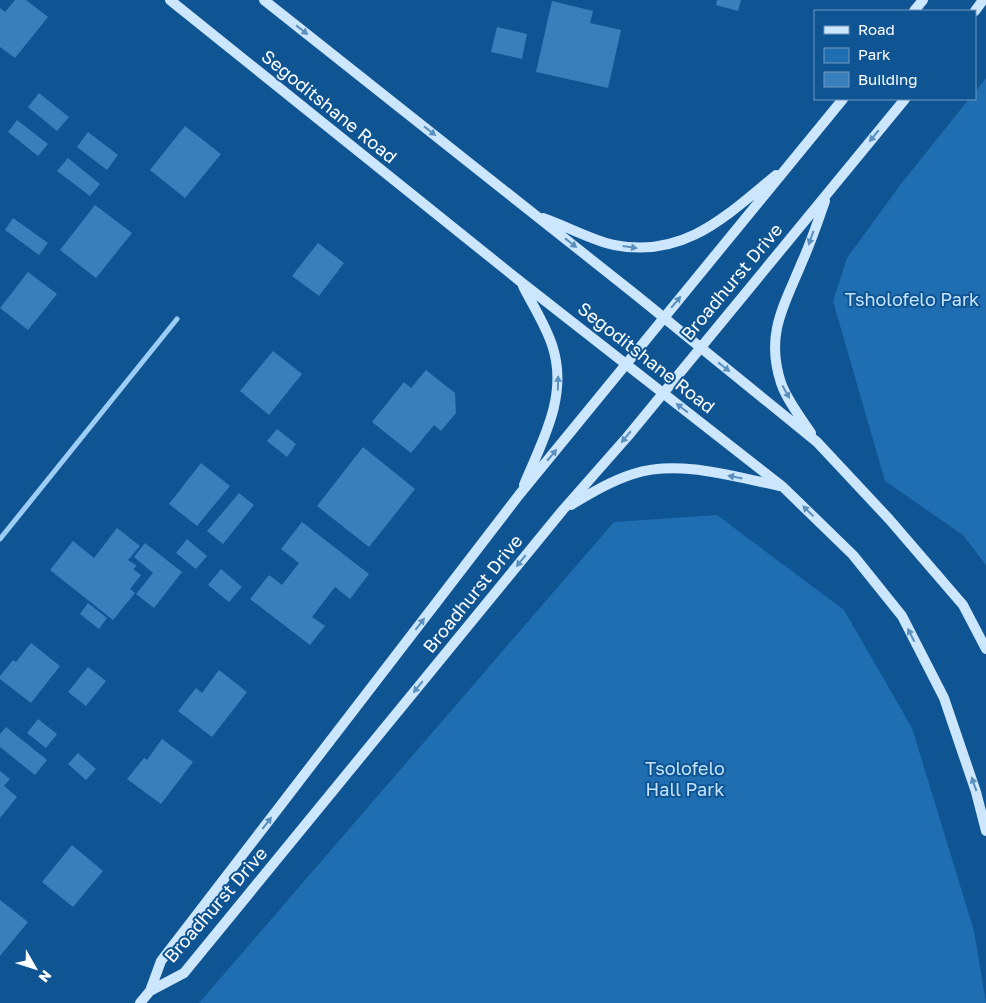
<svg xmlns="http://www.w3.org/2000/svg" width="986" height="1003" font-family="'Golos Text',sans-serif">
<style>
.green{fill:#1e6eb1}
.building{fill:#387fbc}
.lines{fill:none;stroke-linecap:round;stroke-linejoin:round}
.street{stroke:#9dccf4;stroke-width:5}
.secondary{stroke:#cce6fd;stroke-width:10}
.oneway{fill:#5b8fbd}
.labels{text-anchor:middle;stroke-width:4;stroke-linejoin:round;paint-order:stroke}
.street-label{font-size:18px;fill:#fff;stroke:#105593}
.park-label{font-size:18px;fill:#c5e4fe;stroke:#105593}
</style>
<rect width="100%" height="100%" fill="#105593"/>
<path class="green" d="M 986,78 L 986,565 L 963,535 L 885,481 L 833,301 L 847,258 L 901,184 L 969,99 L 975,99 L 975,92 Z
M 717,515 L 844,610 L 912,728 L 974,931 L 986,1003 L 199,1003 L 614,522 Z"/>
<path class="building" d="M 15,0 L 26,0 L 48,17 L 15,58 L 0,47 L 0,8 L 5,12 Z
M 717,0 L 741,0 L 738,11 L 716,5 Z
M 552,1 L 593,11 L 590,23 L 621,30 L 608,88 L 536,72 Z
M 497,27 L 527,34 L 522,59 L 491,52 Z
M 39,93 L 69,117 L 57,131 L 28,107 Z
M 17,120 L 48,144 L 38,156 L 8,132 Z
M 185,126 L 221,154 L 185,198 L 150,170 Z
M 88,132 L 118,155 L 107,170 L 77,147 Z
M 68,158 L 100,184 L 90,196 L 57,171 Z
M 95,205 L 132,233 L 96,278 L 60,250 Z
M 13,218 L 48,243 L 39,255 L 5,230 Z
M 318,243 L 344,263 L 319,296 L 292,276 Z
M 28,272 L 57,294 L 28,330 L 0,308 Z
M 273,351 L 302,374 L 269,415 L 240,391 Z
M 426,370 L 455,393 L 456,413 L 441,431 L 434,425 L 411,453 L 372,422 L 404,382 L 411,388 Z
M 277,429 L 296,444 L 287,457 L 267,441 Z
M 363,447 L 415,489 L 369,547 L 317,506 Z
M 201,463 L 230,486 L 197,526 L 169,504 Z
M 239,493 L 254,505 L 223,544 L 207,531 Z
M 302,522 L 369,574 L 350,599 L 335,587 L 312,617 L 325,626 L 310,645 L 250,599 L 269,575 L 282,585 L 299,563 L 281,549 Z
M 117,528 L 140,546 L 128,560 L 137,566 L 133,569 L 141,575 L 130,589 L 135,593 L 113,620 L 50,570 L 73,541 L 94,558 Z
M 187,539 L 207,556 L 196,569 L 176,553 Z
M 145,543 L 182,572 L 154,608 L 136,594 L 153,573 L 134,557 Z
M 221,569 L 242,587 L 229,602 L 208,585 Z
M 88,603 L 107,618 L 99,629 L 80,614 Z
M 31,643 L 60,666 L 31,703 L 0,679 L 0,676 L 13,660 L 16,662 Z
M 88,667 L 106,681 L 86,706 L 68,692 Z
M 219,670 L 247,692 L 212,737 L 178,711 L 196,688 L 202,693 Z
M 38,719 L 57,734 L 46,748 L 27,733 Z
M 6,727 L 47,760 L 35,775 L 0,747 L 0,734 Z
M 162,739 L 193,762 L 161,804 L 127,779 L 144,758 L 147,760 Z
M 78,753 L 96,769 L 86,780 L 68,764 Z
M 0,771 L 10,779 L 4,786 L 17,797 L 0,818 Z
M 72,845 L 103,871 L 73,907 L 42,882 Z
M 0,900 L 28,922 L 0,956 Z"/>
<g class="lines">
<path class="street" d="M 0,539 L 177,319"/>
<path class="secondary" d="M 170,0 L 521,282 L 783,487 L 853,555 L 902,616 L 944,698 L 976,792 L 986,831
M 264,0 L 636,295 L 817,442 L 889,519 L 963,605 L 986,649
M 914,11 L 923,0
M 975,11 L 983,0
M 543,218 C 564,225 593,241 614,245 C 684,259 726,216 776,175
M 523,286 C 533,306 547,327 553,348 C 568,397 542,441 524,485
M 811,433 C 800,417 787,400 781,383 C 765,334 784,306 802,262 C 811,242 818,221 825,201
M 571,505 C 591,493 611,481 633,474 C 679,459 734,477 780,486
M 150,991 L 184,973 L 562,511 L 628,436 L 905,99
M 140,1003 L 150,991 L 161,961 L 519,495 L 843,99"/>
</g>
<defs><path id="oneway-solid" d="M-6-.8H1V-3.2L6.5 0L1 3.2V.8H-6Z" transform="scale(1.25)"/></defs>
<g class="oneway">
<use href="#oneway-solid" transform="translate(302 30) rotate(38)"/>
<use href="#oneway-solid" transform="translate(430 131) rotate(38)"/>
<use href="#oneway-solid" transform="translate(874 136) rotate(129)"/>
<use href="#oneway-solid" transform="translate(811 238) rotate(110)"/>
<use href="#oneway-solid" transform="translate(571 243) rotate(38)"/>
<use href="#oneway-solid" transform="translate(630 247) rotate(8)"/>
<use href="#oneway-solid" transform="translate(676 302) rotate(-50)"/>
<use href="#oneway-solid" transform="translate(724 367) rotate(38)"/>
<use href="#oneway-solid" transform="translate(558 383) rotate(-89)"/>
<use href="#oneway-solid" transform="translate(786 392) rotate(61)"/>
<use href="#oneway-solid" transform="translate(682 408) rotate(-143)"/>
<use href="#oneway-solid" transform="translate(626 437) rotate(130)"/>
<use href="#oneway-solid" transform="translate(552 455) rotate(-50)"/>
<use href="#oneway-solid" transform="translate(735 477) rotate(-169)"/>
<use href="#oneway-solid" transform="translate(808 511) rotate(-136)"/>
<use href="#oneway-solid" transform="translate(521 561) rotate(129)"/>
<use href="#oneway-solid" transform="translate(420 624) rotate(-52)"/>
<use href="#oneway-solid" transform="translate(911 635) rotate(-117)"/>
<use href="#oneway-solid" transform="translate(418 687) rotate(129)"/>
<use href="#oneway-solid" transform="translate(974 784) rotate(-109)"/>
<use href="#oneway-solid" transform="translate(267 823) rotate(-52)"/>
</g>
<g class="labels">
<g class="street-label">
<text transform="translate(329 107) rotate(39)" y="6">Segoditshane Road</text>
<text transform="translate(732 282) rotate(-50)" y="6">Broadhurst Drive</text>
<text transform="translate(646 358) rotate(38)" y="6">Segoditshane Road</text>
<text transform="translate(473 594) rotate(-51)" y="6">Broadhurst Drive</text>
<text transform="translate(216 905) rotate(-49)" y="6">Broadhurst Drive</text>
</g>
<g class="park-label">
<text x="912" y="306">Tsholofelo Park</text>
<text x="685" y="775">Tsolofelo<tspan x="685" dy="21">Hall Park</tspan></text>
</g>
</g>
<rect x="814" y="10" width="162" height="90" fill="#105593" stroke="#7099be"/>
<rect x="824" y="26" width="25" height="8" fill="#cce6fd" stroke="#7099be"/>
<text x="858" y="35" font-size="15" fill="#ffffff">Road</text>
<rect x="824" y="48" width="25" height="15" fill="#1e6eb1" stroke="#7099be"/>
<text x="858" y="60" font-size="15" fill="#ffffff">Park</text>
<rect x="824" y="72" width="25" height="15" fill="#387fbc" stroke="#7099be"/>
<text x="858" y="85" font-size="15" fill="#ffffff">Building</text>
<g transform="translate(35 968) rotate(129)" stroke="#105593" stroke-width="4" paint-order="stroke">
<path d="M0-4L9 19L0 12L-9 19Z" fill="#ffffff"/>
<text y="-8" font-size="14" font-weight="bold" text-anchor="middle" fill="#ffffff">N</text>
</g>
</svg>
